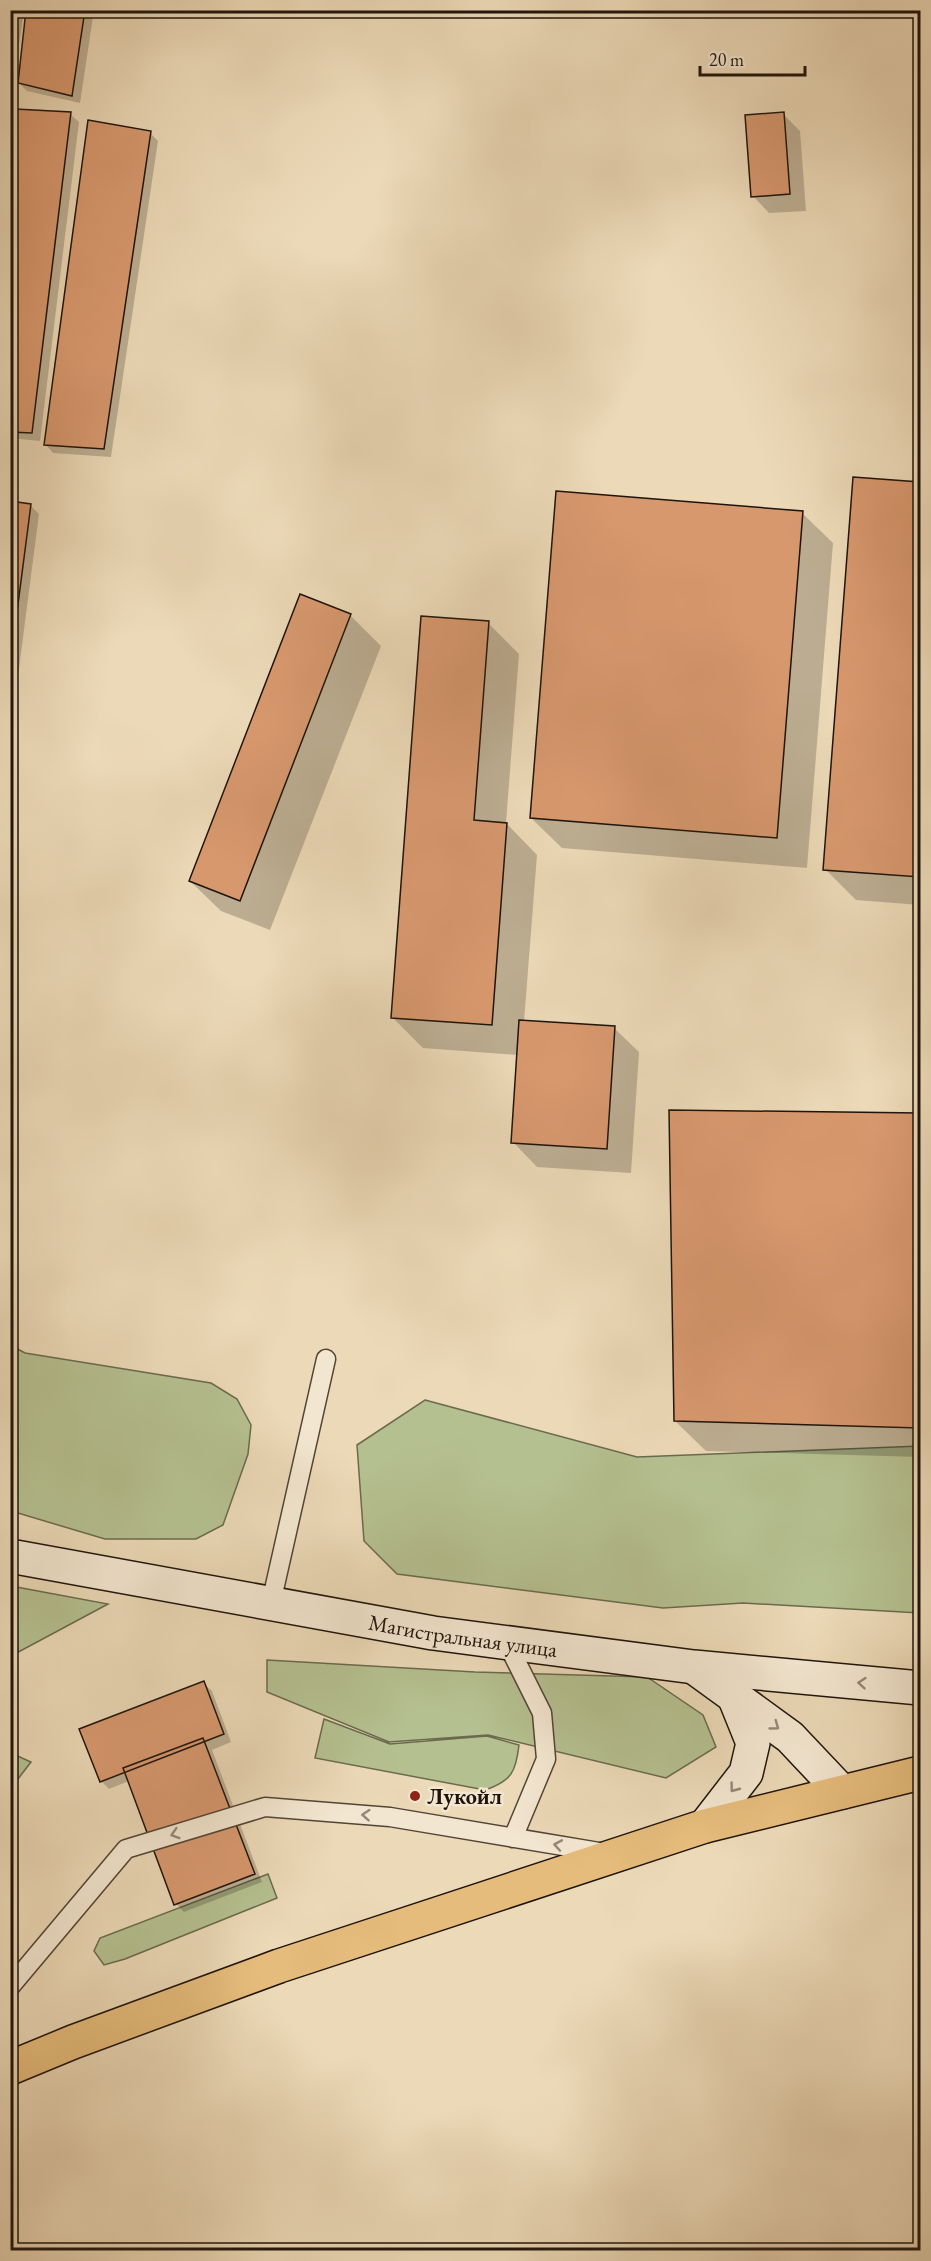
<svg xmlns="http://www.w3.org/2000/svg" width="931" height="2261" font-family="'EB Garamond',serif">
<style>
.green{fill:#b5c090;stroke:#6a6a4e;stroke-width:1.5}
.shadow{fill:#0003}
.building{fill:#d8986e;stroke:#1e140b;stroke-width:1.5}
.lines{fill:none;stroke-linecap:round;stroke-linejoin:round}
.lane-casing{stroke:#524536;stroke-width:21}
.secondary-casing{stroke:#1e140b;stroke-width:36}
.primary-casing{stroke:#1e140b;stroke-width:36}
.lane{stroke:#f3e6d0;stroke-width:18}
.secondary{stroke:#f3e6d0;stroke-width:33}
.primary{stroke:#e6bc7c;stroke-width:33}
.oneway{stroke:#938877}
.poi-dot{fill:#8f2418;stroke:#f3e6d0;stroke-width:2}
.labels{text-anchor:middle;stroke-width:5;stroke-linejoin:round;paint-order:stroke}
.street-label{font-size:22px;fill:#1e140b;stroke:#f3e6d0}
.poi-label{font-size:22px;font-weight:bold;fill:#1e140b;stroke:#f3e6d0;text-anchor:start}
</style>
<rect width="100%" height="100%" fill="#ecd9b7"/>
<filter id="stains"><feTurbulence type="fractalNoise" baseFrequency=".00333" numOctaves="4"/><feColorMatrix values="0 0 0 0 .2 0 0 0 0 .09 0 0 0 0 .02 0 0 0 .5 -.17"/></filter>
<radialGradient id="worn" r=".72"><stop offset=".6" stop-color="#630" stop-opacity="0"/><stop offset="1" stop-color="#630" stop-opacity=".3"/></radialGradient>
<path class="green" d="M 10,1345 L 25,1353 L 211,1383 L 237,1399 L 251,1425 L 248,1454 L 223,1525 L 196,1539 L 105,1539 L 11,1511 Z
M 425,1400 L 637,1457 L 920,1446 L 920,1613 L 743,1603 L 663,1608 L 397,1574 L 364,1541 L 357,1445 Z
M 11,1586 L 108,1604 L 11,1656 Z
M 267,1660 L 475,1672 L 647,1677 L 703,1715 L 716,1747 L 666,1778 L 488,1735 L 389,1742 L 267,1692 Z
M 324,1719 L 390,1744 L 487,1736 L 519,1745 C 516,1771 512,1781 485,1790 L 315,1758 Z
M 11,1753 L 31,1762 L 11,1788 Z
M 268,1874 L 277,1898 L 125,1959 L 104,1965 L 94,1951 L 100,1938 Z"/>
<path class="shadow" d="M 10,10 L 24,10 L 13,87 L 10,87 Z
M 28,10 L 94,10 L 80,103 L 27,91 L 19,83 Z
M 10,111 L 15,116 L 70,114 L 79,122 L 40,441 L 10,438 Z
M 783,114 L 800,131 L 806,211 L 769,213 L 753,196 Z
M 150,133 L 158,141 L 111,457 L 53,453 L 45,444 Z
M 855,479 L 920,484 L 920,905 L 856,900 L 825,869 Z
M 10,503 L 31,506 L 39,514 L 14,707 L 10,706 Z
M 802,513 L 833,543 L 807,868 L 562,848 L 531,818 Z
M 350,615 L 381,646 L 270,930 L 221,911 L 190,881 Z
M 488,623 L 519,654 L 506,823 L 537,855 L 524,1022 L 614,1028 L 639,1052 L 631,1173 L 537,1167 L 513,1142 L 518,1055 L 423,1048 L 392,1017 Z
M 671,1112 L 920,1114 L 920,1457 L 706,1451 L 675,1421 Z
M 203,1683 L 212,1691 L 231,1742 L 212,1750 L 262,1882 L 184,1912 L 176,1904 L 129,1781 L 109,1789 L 101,1781 Z"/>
<path class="building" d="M 10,10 L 15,10 L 10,43 Z
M 26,10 L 85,10 L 72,96 L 18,83 Z
M 15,109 L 71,112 L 32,433 L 10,432 L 10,140 Z
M 784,112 L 790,194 L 751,197 L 745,115 Z
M 88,120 L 151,131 L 104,449 L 44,445 Z
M 853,477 L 920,482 L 920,877 L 823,870 Z
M 556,491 L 803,511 L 777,838 L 530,818 Z
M 10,501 L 31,504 L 10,666 Z
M 300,594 L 351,614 L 240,901 L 189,881 Z
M 421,616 L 489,621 L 474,820 L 507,823 L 492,1025 L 391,1018 Z
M 519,1020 L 615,1026 L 607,1149 L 511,1143 Z
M 669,1110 L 920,1113 L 920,1428 L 674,1421 Z
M 204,1681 L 224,1734 L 100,1782 L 79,1729 Z
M 203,1738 L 255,1874 L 174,1905 L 123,1768 Z"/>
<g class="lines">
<defs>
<path id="lane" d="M 271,1603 L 326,1359
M 507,1643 L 542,1713 L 546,1759 L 513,1838
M 10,1987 L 126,1849 L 265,1807 L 390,1817 L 605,1853"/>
<g id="secondary">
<path id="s1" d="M 10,1556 L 433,1633 L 694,1667 L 920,1688"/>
<path d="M 695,1668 L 790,1737 L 842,1792"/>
<path d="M 705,1826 L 746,1773 L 753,1743 L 734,1696"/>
</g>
<path id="primary" d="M 10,2068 L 73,2042 L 279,1966 L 705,1826 L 920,1773"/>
</defs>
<use href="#lane" class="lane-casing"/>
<use href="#secondary" class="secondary-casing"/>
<use href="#primary" class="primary-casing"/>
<use href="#lane" class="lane"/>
<use href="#secondary" class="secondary"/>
<use href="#primary" class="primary"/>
</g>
<defs><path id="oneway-chevron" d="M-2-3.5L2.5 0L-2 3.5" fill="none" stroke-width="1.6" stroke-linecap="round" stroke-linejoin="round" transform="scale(1.5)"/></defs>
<g class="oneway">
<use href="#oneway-chevron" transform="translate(862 1683) rotate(-175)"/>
<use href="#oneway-chevron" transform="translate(775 1726) rotate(36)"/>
<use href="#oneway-chevron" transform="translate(734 1788) rotate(127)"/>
<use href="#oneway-chevron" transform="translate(366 1815) rotate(-176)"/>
<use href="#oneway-chevron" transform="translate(175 1834) rotate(163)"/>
<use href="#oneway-chevron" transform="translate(558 1845) rotate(-170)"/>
</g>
<circle class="poi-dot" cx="415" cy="1796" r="6"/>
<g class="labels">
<g class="street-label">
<text dy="8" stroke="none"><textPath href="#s1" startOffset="460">Магистральная улица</textPath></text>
</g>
<g class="poi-label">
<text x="427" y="1804">Лукойл</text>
</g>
</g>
<rect width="931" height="2261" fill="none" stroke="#ecd9b7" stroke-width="36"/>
<rect x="12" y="12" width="907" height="2237" fill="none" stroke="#1e140b" stroke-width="3"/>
<rect x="18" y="18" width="895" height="2225" fill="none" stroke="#1e140b" stroke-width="1.5"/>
<path d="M700 66v9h105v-9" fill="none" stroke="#1e140b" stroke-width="3"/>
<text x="709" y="66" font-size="18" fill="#1e140b" stroke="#f3e6d0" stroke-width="4.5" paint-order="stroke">20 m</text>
<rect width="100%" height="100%" filter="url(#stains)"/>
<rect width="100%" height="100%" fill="url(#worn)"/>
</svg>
